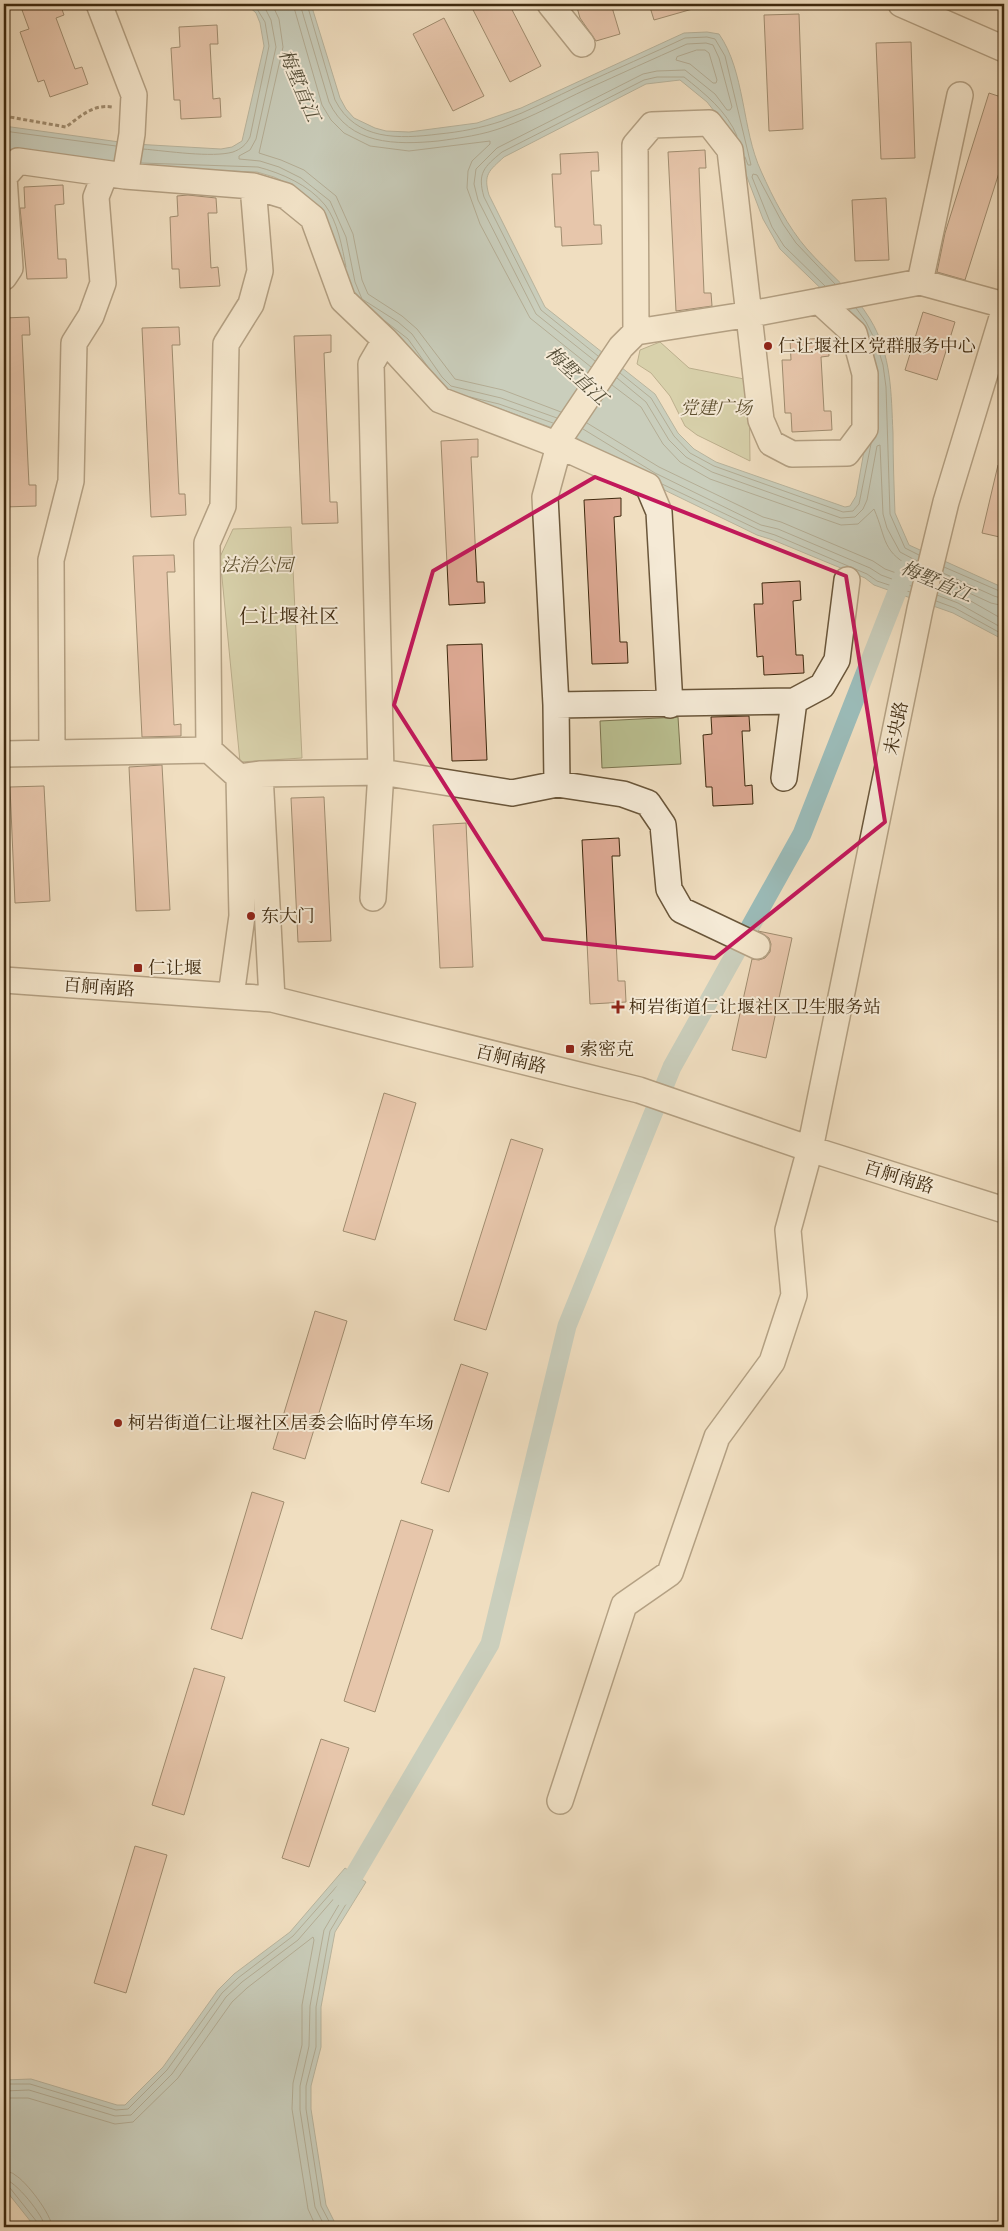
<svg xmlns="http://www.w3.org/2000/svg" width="1008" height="2231" font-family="'Sorts Mill Goudy','Noto Serif SC',serif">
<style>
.green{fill:#bbc192;stroke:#7c7550}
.water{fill:#9bbbb8;stroke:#768174;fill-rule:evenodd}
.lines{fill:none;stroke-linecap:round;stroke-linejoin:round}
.shore{stroke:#6c7263;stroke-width:1}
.canal{stroke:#9bbbb8;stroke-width:19}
.building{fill:#dca892;stroke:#3e290e}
.minor-casing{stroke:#6a563a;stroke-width:28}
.path{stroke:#3e290e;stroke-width:3;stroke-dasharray:4 2.5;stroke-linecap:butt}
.minor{stroke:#f5ead6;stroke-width:25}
.marked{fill:none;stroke:#c2185b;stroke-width:4;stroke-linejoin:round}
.poi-dot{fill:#8f2418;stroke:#f5ead6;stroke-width:2}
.labels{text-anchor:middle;stroke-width:4;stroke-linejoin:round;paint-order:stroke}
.poi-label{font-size:18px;fill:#3e290e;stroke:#f5ead6;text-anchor:start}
.park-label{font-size:18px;font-style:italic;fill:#5d4f2f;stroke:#f5ead6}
.street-label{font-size:18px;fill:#3e290e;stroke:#f5ead6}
.water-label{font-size:19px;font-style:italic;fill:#554e38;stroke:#f5ead6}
.quarter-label{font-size:20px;fill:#3e290e;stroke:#f5ead6}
</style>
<rect width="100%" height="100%" fill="#f0dec0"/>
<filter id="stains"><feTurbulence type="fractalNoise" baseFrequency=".004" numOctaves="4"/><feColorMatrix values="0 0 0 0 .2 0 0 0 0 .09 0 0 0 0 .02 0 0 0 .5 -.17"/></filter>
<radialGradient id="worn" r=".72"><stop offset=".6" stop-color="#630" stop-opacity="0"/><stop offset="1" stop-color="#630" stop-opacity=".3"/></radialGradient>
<path class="green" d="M 660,342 L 689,368 L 749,380 L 750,461 L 697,435 L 685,426 L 670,396 L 651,373 L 637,364 L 640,350 Z
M 291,527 L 302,758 L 240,762 L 220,557 L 233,529 Z
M 678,717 L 681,764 L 602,768 L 600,721 Z"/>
<path class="water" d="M 246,4 L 311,4 L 340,98 L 346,109 L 354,118 L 375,128 L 386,131 L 409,132 L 477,123 L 521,108 L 684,33 L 707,32 L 719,34 C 745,71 742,130 761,171 C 773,198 788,227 807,249 C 828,273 854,292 870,319 C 892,355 891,394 893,433 C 893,460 894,486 895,513 L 909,545 L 1004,588 L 1004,640 L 953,613 L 874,585 L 865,578 L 773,540 L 757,535 L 650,483 L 572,435 L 498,408 L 446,396 L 404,342 L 344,286 L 335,240 L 322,209 L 295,187 L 274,177 L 257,172 L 122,167 L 4,151 L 4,126 L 134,144 L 221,149 L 232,147 L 242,141 L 264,46 L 260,23 L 256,13 ZM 680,80 L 707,102 L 729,130 L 763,219 L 780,249 L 838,305 L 872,406 L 856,496 L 850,506 L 845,507 L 716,462 L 694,449 L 678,433 L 655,394 L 545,307 L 489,195 C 483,174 489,171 504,157 L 646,84 Z
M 345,1868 L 366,1882 L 335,1932 L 321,2007 L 321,2047 L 311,2086 L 311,2109 L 326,2205 L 337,2227 L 35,2227 L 4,2188 L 4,2080 L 31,2079 L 117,2105 L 125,2105 L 163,2067 L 218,1990 L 234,1974 L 290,1932 Z"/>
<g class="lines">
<path class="shore" d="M 263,4 L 271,20 L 276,47 L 256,139 L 250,150 L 239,156 L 239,159 L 260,161 L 279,167 L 301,178 L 330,201 L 346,237 L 355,282 L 362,299 L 398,322 L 412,334 L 442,377 L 451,386 L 501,398 L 557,418
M 272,4 L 279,19 L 283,47 L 259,153 L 281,160 L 304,170 L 336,196 L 353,234 L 362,280 L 368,294 L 402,316 L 417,329 L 455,379 L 503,390 L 561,412
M 293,4 L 322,105 L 331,120 L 344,133 L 370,146 L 409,151 L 490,141 L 490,144 L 472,161 L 468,171 L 467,188 L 480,224 L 530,318 L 591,367
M 300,4 L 329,102 C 349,145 396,145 438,141 C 460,138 483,135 504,127 C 532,117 559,102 587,89 C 620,74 653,59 687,44 L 706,43 L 713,45 L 719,58 L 732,107 L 730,110 L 727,110 L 715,94 L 685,70 L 657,71 L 643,74 L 497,148 L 476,169 L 474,184 L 478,200 L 536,314 L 595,361
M 307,4 L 335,100 C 356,141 399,139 439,134 C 460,132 481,128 502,121 C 529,111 555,97 581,85 C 616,69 651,54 685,38 L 707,37 L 715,39 L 725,56 L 751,165 L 748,165 L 745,157
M 697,50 L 705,50 L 709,53 L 717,80 L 716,83 L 713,83 L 690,64 L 676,60 L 677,57 Z
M 4,131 L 116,146
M 143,149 C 167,151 212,158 233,152 C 241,149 246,145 250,137 L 269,46 L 265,22 L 254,4
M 141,163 L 258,167 C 281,173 309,185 325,205 C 338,222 342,247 346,267
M 825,286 L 784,246 L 772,227 L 752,177 L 753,174 L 757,175 L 783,224 L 796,243 L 835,284
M 856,308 L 866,322 L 876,342 L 883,365 L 886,387 L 890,514 L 905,548 L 919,555
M 385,321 L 408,339 L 428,367
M 598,356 L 541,310 L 484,197 C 477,173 484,167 502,152 L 644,80 L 657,77 L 684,77 C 704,93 727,111 737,136
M 620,373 L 651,398 L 674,436 L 690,453 L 714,466 L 843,512 L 853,511 L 859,504 L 871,444
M 617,378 L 646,402 L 669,440 L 686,457 L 712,472 L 841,518 L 855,517 L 863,509 L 867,500 L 877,446 L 880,445 L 883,514 L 887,528 L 900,552 L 917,561
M 612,385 L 641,407 L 663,444 L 680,462 L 710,479 L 841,525 L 858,524 L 874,509 C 887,539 881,553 916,569
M 470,397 L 499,404 L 553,423
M 587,423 L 659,467 L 763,517 L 781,522 L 873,561 L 885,569 L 913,579
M 583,429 L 655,473 L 761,525 L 778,529 L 870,568 L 881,575 L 911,586
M 662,484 L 759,530 L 775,535 L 867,574 L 877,581 L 910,592
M 944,567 L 1004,593
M 943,573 L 994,596 L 1004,599
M 941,580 L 991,603 L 1004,606
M 939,588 L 962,596 L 1004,620
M 937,595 L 958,603 L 1004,629
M 936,601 L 955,608 L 1004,635
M 4,2084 L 30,2084 L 116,2110 L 128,2109 L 167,2070 L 222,1993 L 238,1978 L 293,1936 L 345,1877 L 348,1876 L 358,1884 L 330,1931 L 316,2007 L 316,2047 L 306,2086 L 306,2109 L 321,2206 L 332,2227
M 4,2091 L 29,2090 L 115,2116 L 131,2115 L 172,2074 L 226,1997 L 242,1982 L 298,1940 L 343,1888 L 346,1888 L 347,1891 L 324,1930 L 310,2006 L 309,2046 L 300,2086 L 300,2110 L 315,2207 L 325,2227
M 4,2098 L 28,2098 L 115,2124 L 133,2122 L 178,2078 L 232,2002 L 247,1988 L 313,1937 L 314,1940 L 302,2005 L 302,2045 L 293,2083 L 292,2109 L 308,2209 L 316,2227
M 4,2172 C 8,2172 12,2172 15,2175 C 26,2181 52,2215 52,2227
M 4,2179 C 15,2180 44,2216 45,2227
M 4,2186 L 10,2188 L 37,2222 L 39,2227"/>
<path class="canal" d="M 342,1896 L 490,1644 L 567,1326 L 672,1067 L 802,834 L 906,569"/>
</g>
<path class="building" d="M 39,4 L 60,4 L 64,15 L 56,18 L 75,69 L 82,67 L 88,84 L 50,97 L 44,80 L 38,82 L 20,32 L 29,29 L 22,10 Z
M 470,4 L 509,4 L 541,66 L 510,82 Z
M 576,4 L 611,4 L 620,34 L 596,41 L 580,18 Z
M 649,4 L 695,4 L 696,8 L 654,20 Z
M 799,14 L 803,129 L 769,131 L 764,15 Z
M 444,18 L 484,96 L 453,111 L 413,34 Z
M 217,25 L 218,44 L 210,44 L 213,99 L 220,98 L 221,117 L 181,119 L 180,100 L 174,100 L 171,48 L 180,47 L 179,27 Z
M 911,42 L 915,158 L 881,159 L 876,43 Z
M 989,93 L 1004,98 L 1004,157 L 965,280 L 937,272 L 945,233 Z
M 705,150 L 706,168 L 699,168 L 704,293 L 711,293 L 712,306 L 676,311 L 668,152 Z
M 598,152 L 599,171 L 591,171 L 594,225 L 601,225 L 602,244 L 562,246 L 561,227 L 555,227 L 552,174 L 561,174 L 560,154 Z
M 63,185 L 64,204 L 55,205 L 58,259 L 66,259 L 67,278 L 27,279 L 20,208 L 25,208 L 24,187 Z
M 188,195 L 216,198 L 217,213 L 208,213 L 211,268 L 218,267 L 220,286 L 180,288 L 179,269 L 172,269 L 170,217 L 178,216 L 177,196 Z
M 886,198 L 889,260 L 855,261 L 852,200 Z
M 923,312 L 955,322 L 937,380 L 905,370 Z
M 29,317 L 30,335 L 22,335 L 29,485 L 36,485 L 36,506 L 4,507 L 4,318 Z
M 179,327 L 180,345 L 172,345 L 179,494 L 185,494 L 186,515 L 151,517 L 142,328 Z
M 331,335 L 331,352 L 324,353 L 330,502 L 337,502 L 338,523 L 302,524 L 294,336 Z
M 828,338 L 829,356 L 821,357 L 824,411 L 831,411 L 832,430 L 792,432 L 791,413 L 785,413 L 782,360 L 791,360 L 790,340 Z
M 478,439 L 478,457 L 471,457 L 477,582 L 484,582 L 485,603 L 449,605 L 441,441 Z
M 998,465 L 1004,466 L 1004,538 L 982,533 Z
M 621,498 L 621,516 L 614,517 L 620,642 L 627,642 L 628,663 L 592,664 L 584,500 Z
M 174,555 L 175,572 L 167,572 L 174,725 L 181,724 L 181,736 L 142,737 L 133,556 Z
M 800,581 L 801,600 L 793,601 L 796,655 L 803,655 L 804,673 L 764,675 L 763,656 L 757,657 L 754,604 L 763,604 L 762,583 Z
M 482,644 L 487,760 L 452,761 L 447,645 Z
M 749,716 L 750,731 L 742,731 L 745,786 L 752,785 L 753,804 L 713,806 L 712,787 L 706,787 L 703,735 L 712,734 L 711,717 Z
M 162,765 L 170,910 L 136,911 L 129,767 Z
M 44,786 L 50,901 L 15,903 L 10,787 Z
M 324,797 L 331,941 L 298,942 L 291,798 Z
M 466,823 L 473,967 L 440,968 L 433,825 Z
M 619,838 L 620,856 L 612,856 L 618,981 L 625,981 L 626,1002 L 590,1004 L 582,840 Z
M 758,931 L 792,938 L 766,1058 L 732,1050 L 752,959 L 759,960 L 765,958 L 770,952 L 771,944 L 769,938 Z
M 384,1093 L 416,1103 L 375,1240 L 343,1231 Z
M 511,1139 L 543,1149 L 486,1330 L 454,1320 Z
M 315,1311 L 347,1321 L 305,1459 L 273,1449 Z
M 461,1364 L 488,1373 L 449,1492 L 421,1483 Z
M 252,1492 L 284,1502 L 242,1639 L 211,1629 Z
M 401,1520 L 433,1530 L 375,1712 L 344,1701 Z
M 194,1668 L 225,1677 L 184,1815 L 152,1805 Z
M 321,1739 L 349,1748 L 309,1867 L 282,1858 Z
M 135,1846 L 167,1855 L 126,1993 L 94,1983 Z"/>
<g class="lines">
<defs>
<path id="minor" d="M 99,4 L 134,95 L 132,134 L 125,176
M 550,4 L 582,44
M 901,4 L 1004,49
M 4,277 L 10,268 L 4,177 L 18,161 L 125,176 L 253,186 L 286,196 L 313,218 L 343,300 L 385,340 L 440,400 L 558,445 L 648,486 L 659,512 L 670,705
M 920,282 L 960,95
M 636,332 L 635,145 L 652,125 L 709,123 L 730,150 L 761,420 L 771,443 L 792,454 L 847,453 L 865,429 L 865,374 L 854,333 L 819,301
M 556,705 L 794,701
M 209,750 L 207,543 L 223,506 L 226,344 L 251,304 L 260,271 L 253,186
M 52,752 L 51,560 L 71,481 L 74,343 L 91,316 L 103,283 L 96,197 L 105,174
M 4,754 L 209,750 L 239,777 L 260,774 L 381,772 L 512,793 L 557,784 L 623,794 L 648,803 L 663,825 L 669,889 L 681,910 L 757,946
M 260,774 L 272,999
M 784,778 L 794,701 L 822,686 L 837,660 L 847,580
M 557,784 L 556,705 L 545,497 L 562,435 L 621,347 L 636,332 L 751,314 L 920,282 L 1004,305
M 373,898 L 381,772 L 371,364 L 385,340
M 4,980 L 272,999 L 639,1090 L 810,1149 L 1004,1210
M 231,996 L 242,916 L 239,777
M 560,1801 L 624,1605 L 670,1573 L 717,1437 L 772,1362 L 794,1295 L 788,1230 L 810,1149 L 920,609 L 946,502 L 1004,311"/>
</defs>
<use href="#minor" class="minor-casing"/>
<path class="path" d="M 4,116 L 66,127 C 81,116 93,104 112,107"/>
<use href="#minor" class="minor"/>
</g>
<path d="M0 0H1008V2231H0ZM 595,477 L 846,576 L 885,822 L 715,958 L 543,939 L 394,705 L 433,571 Z" fill="#f0dec0" fill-opacity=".55" fill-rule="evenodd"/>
<path class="marked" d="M 595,477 L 846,576 L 885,822 L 715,958 L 543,939 L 394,705 L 433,571 Z"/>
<g class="poi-dot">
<circle cx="768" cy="346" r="5"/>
<circle cx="251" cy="916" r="5"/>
<rect x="133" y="963" width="10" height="10" rx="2.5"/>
<path d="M615.5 999.5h5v5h5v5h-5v5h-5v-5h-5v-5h5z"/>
<rect x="565" y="1044" width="10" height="10" rx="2.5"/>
<circle cx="118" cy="1423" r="5"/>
</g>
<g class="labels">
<g class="poi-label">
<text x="778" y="352">仁让堰社区党群服务中心</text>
<text x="261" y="922">东大门</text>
<text x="148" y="974">仁让堰</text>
<text x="629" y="1013">柯岩街道仁让堰社区卫生服务站</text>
<text x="580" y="1055">索密克</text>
<text x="128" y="1429">柯岩街道仁让堰社区居委会临时停车场</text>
</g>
<g class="park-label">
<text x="716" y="414">党建广场</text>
<text x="257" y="571">法治公园</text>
</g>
<g class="street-label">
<text transform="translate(896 728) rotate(-78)" y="6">未央路</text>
<text transform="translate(99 987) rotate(4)" y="6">百舸南路</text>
<text transform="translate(511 1059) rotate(13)" y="6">百舸南路</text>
<text transform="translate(899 1177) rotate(17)" y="6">百舸南路</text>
</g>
<g class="water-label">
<text transform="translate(300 85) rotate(67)" y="7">梅墅直江</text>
<text transform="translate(577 375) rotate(43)" y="7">梅墅直江</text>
<text transform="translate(937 581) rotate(23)" y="7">梅墅直江</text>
</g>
<g class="quarter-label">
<text x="289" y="623">仁让堰社区</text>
</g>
</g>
<rect width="1008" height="2231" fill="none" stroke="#f0dec0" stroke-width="20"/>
<rect x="5" y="5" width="998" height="2221" fill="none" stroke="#3e290e" stroke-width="2.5"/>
<rect x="10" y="10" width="988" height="2211" fill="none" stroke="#3e290e"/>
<rect width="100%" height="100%" filter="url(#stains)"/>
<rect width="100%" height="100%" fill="url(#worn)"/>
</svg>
